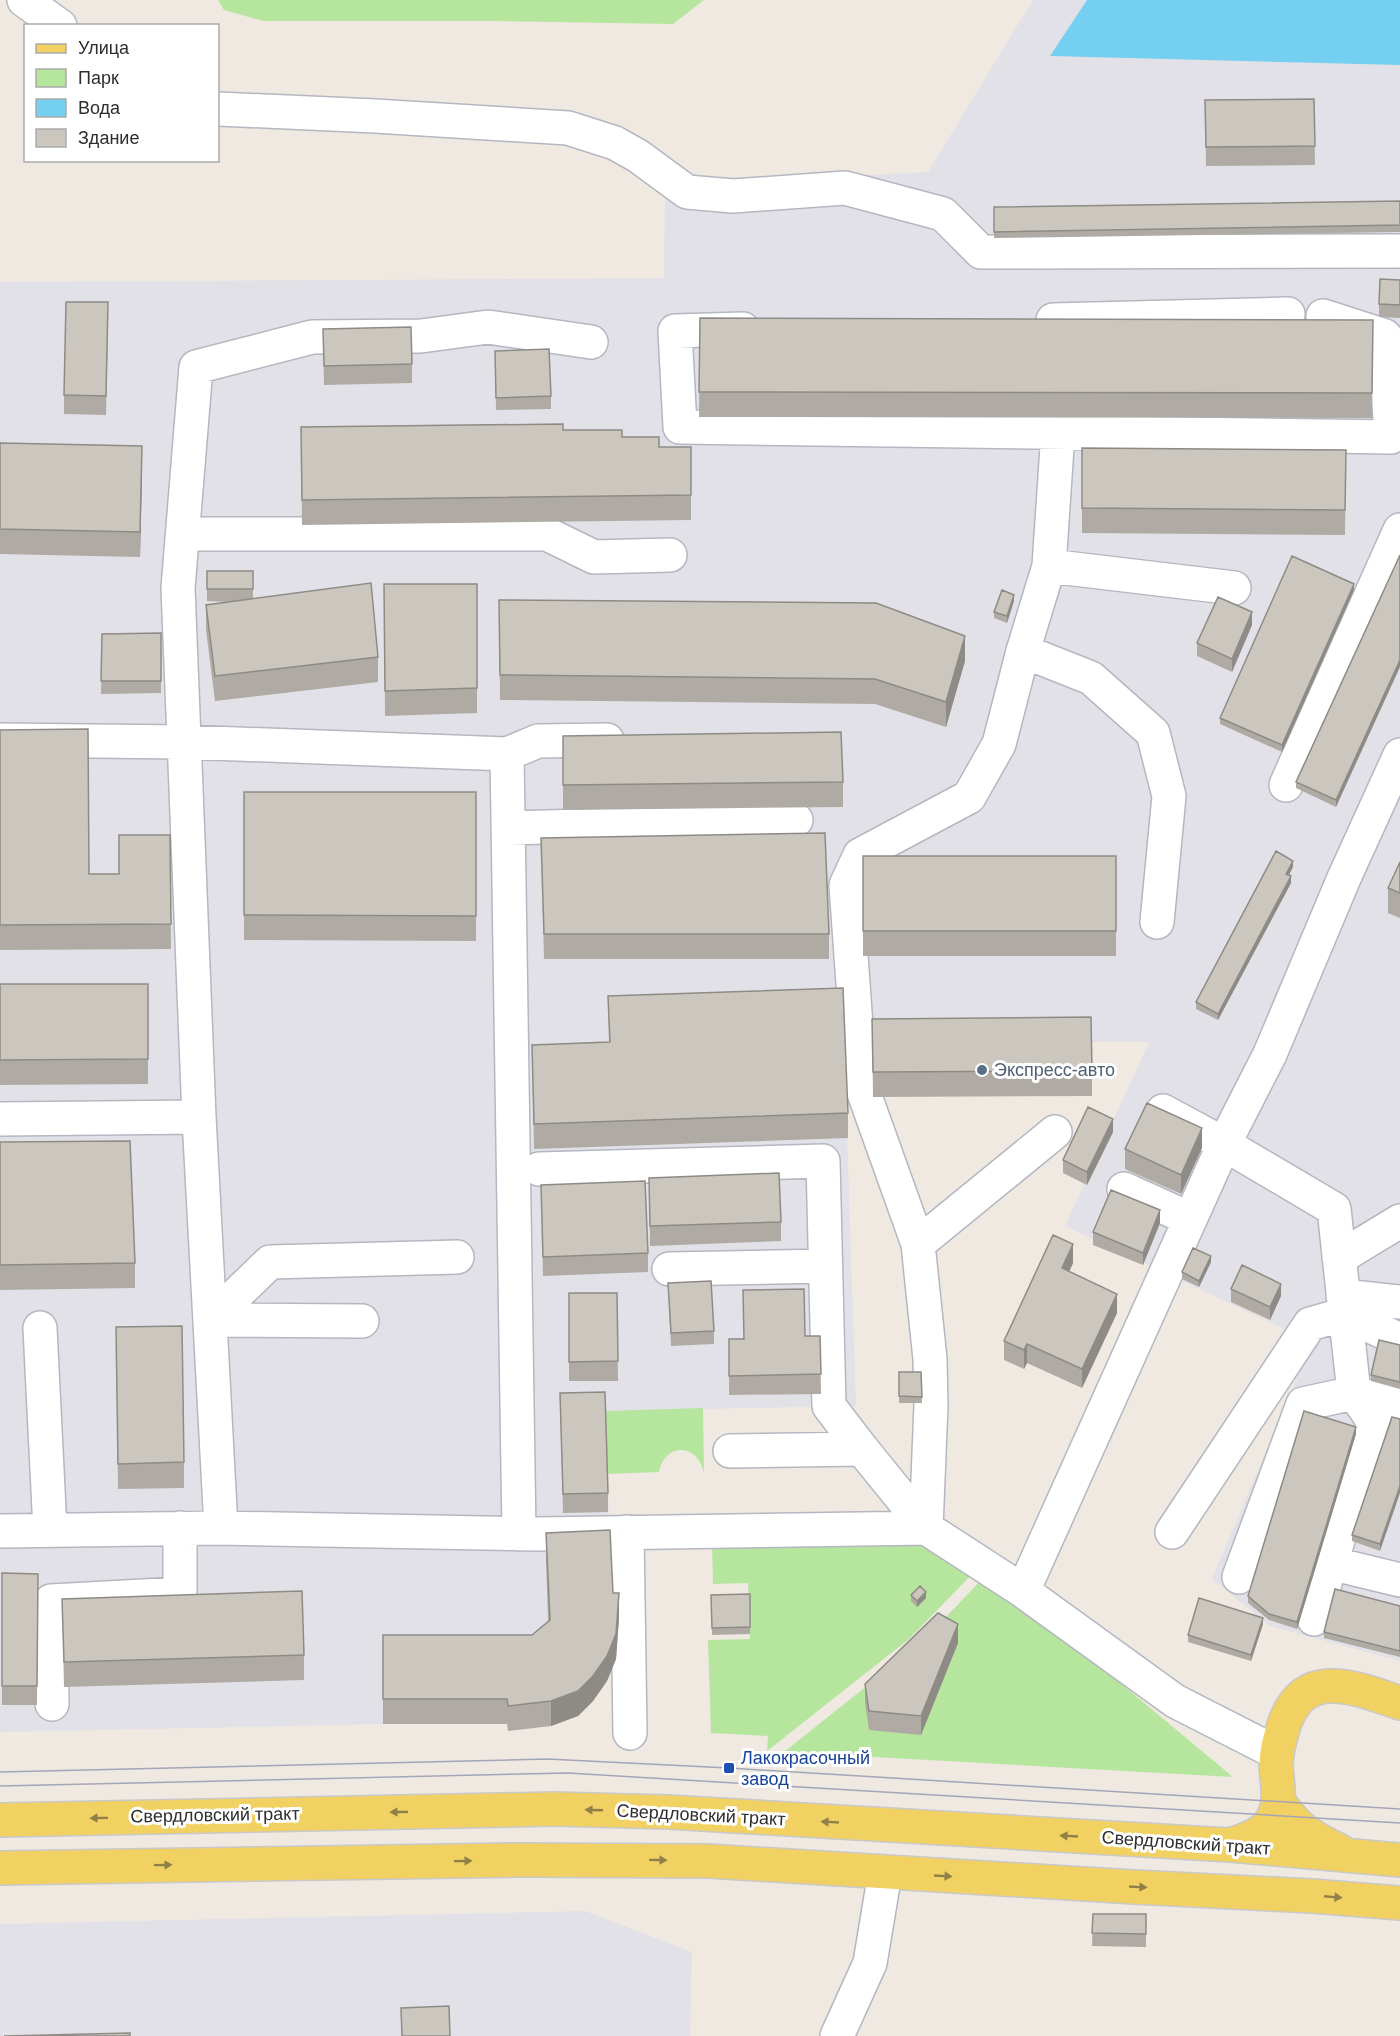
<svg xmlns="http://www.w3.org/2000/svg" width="1400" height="2036" font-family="Helvetica,sans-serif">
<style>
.industrial{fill:#e3e1e8}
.green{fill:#b6e59e}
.water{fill:#75cff0}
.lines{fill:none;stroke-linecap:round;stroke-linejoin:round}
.minor-casing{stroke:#b4b7c1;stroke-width:36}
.major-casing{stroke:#c9c9c9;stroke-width:36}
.minor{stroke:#fff;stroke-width:33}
.major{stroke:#f2d163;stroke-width:33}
.tram{stroke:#a3a6b8;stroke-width:1.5}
.wall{fill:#afaba4}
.shaded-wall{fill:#8e8b86}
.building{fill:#cbc7bf;stroke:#8e8b86;stroke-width:1.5}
.oneway{fill:#908048}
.service-dot{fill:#5c6f8a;stroke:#fff;stroke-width:2}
.transit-dot{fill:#1a4fb4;stroke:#fff;stroke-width:2}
.labels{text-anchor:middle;stroke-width:6;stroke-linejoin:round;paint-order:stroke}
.service-label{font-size:18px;fill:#4e5e75;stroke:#fff;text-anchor:start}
.transit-label{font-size:18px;fill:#164399;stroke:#fff;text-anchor:start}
.street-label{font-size:18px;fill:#2e2e2e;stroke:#fff}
</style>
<rect width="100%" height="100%" fill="#efe9e1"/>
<path class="industrial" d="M 1033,0 L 1400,0 L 1400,1661 L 1270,1626 L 1212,1579 L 1312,1342 L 1065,1226 L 1149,1042 L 844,1042 L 856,1406 L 605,1411 L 613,1618 L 578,1716 L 551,1726 L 508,1731 L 507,1724 L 383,1724 L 0,1732 L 0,282 L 664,278 L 665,181 L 788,179 L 928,172 Z
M 585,1911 L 692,1952 L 690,2036 L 0,2036 L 0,1924 Z"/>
<path class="green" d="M 218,0 L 704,0 L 673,24 L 488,21 L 263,21 L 224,10 Z
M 703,1408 L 704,1473 C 698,1443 665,1442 659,1472 L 607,1474 L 605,1411 Z
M 930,1540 L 979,1567 L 909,1639 L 767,1751 L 768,1736 L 711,1733 L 708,1640 L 750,1639 L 748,1583 L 713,1584 L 712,1545 Z
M 988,1573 L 1233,1777 L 784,1752 L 923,1641 Z"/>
<path class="water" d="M 1087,0 L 1400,0 L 1400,65 L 1050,56 Z"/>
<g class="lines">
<defs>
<path id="minor" d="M 24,0 L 60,26
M 218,109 L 375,116 L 568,128 L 615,143 L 638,156 L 687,192 L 733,196 L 845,188 L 943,214 L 981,252 L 1400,251
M 1053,320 L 1288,314
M 743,329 L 675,331 L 680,427 L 1391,437 L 1385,336 L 1323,316
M 183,534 L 547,534 L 594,557 L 670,555
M 1049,566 L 1234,588
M 1023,651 L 1091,678 L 1153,733 L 1169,796 L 1157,922
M 0,740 L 184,742 L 507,754 L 538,741 L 607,740
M 507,754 L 519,1534
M 1286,785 L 1400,530
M 508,828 L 796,820
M 1163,1111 L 1224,1144 L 1334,1209 L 1354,1393 L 1374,1422 L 1314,1619
M 0,1119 L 199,1117
M 539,1169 L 823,1161 L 829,1406 L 862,1449
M 1124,1189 L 1190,1219
M 918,1244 L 1055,1132
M 1339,1258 L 1400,1221
M 669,1269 L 825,1266
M 1343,1296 L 1400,1302
M 362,1321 L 210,1320 L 270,1262 L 457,1257
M 40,1328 L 50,1530
M 730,1451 L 862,1449 L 926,1528 L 931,1405 L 930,1359 L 918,1244 L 860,1082 L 846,885 L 860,855 L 969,797 L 999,744 L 1023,651 L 1049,566 L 1058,432
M 221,1528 L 199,1117 L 178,588 L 196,367 L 312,337 L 421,336 L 488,327 L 591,342
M 0,1531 L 221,1528 L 539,1534 L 926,1528 L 1023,1591 L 1175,1701 L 1277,1753
M 627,1532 L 630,1733
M 1172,1532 L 1310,1324 L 1345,1314 L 1400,1340
M 1330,1563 L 1400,1580
M 1239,1577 L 1303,1404 L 1354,1393 L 1400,1405
M 1023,1591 L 1224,1144 L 1270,1054 L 1344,878 L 1400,755
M 52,1704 L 51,1601 L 180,1594 L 180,1528
M 837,2036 L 870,1963 L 885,1873"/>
<path id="major" d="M 1279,1802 C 1297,1829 1311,1837 1340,1851
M 0,1820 L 554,1809 L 668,1812 L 1230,1845 L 1400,1860
M 1230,1845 C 1244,1840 1260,1836 1270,1823 C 1283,1805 1277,1786 1276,1765 C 1276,1751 1280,1738 1284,1725 C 1304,1665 1356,1688 1400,1703
M 0,1868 L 518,1860 L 708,1861 L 1134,1887 L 1312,1896 L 1400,1903"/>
</defs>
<use href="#minor" class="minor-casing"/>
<use href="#major" class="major-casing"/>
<use href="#minor" class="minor"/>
<use href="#major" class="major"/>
<path class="tram" d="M 0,1772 L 547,1759 L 729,1768 L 1400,1809
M 0,1786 L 568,1773 L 1400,1823"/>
</g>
<path class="wall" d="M 1314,99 L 1315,165 L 1206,166 L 1205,100 Z
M 1400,201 L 1400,232 L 994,238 L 994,207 Z
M 1400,280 L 1400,318 L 1379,317 L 1379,304 Z
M 700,318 L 1373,320 L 1372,418 L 699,417 Z
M 108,321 L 106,415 L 64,414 L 64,395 Z
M 323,329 L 412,364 L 412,383 L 324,385 Z
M 495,351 L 551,396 L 551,409 L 496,410 Z
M 301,427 L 563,430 L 622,437 L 659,447 L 691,447 L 691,520 L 302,525 Z
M 0,443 L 142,471 L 140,557 L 0,554 Z
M 1082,448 L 1346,450 L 1345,535 L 1082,533 Z
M 1400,555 L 1336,807 L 1296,788 L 1296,782 Z
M 207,571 L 253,571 L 253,599 L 378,657 L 378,682 L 215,701 L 206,630 L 206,605 L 229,602 L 207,601 Z
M 384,584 L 477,584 L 477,713 L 385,716 Z
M 1354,590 L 1282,752 L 1220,724 L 1220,718 Z
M 499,600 L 965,661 L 946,727 L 875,704 L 500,700 Z
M 1014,601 L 1007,623 L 994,618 L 994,612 Z
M 1252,625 L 1232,672 L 1197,656 L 1197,643 Z
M 161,633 L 161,693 L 101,694 L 102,634 Z
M 0,730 L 89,874 L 119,874 L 170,835 L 171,949 L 0,950 Z
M 563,736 L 843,782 L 843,807 L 563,810 Z
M 244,792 L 476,792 L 476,941 L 244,940 Z
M 541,838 L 829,934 L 829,959 L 544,959 Z
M 863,856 L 1116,856 L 1116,956 L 863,956 Z
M 1400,862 L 1400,918 L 1388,913 L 1388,888 Z
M 1293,867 L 1289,875 L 1291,883 L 1218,1020 L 1196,1009 L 1196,1002 Z
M 0,984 L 148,984 L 148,1084 L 0,1085 Z
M 608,996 L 848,1113 L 848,1138 L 534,1149 L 532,1045 L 609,1042 Z
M 872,1019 L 1092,1071 L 1092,1096 L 873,1097 Z
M 1113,1132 L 1087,1185 L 1063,1173 L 1063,1160 Z
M 0,1142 L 135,1263 L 135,1288 L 0,1290 Z
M 1202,1148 L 1181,1194 L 1125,1169 L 1125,1149 Z
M 649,1178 L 781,1222 L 781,1241 L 650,1246 Z
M 541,1185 L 648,1253 L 648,1272 L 543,1276 Z
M 1160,1223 L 1143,1265 L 1093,1245 L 1093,1232 Z
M 1211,1262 L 1199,1287 L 1182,1279 L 1182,1272 Z
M 1073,1263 L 1069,1272 L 1117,1313 L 1082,1388 L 1027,1363 L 1024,1369 L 1004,1360 L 1004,1341 Z
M 668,1283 L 714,1331 L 714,1344 L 671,1346 Z
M 1231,1289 L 1281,1296 L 1270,1320 L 1231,1302 Z
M 569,1293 L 617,1293 L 618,1381 L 569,1381 Z
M 116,1327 L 184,1462 L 184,1488 L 118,1489 Z
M 805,1336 L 820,1336 L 821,1394 L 729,1395 L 729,1339 Z
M 1400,1345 L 1400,1389 L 1371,1381 L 1371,1375 Z
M 899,1372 L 922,1397 L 922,1403 L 899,1403 Z
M 560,1393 L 608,1493 L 608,1512 L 563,1513 Z
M 1392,1417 L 1380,1551 L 1352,1541 L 1352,1535 Z
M 1356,1434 L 1297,1629 L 1269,1620 L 1248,1603 L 1248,1596 Z
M 546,1533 L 613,1593 L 619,1618 L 616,1659 L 607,1681 L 593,1701 L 578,1716 L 551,1726 L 508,1731 L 507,1724 L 383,1724 L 383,1635 L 532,1635 L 548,1621 L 546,1558 Z
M 2,1573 L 38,1574 L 37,1705 L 2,1705 Z
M 750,1594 L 750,1634 L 712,1635 L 711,1595 Z
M 911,1595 L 926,1598 L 917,1607 L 911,1601 Z
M 62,1599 L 304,1655 L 304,1680 L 64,1687 Z
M 1400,1606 L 1400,1657 L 1324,1638 L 1324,1632 Z
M 1263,1624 L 1251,1661 L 1188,1642 L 1188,1635 Z
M 958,1643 L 921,1735 L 869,1730 L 865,1703 L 865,1684 Z
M 1093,1914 L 1146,1914 L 1146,1947 L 1092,1946 Z"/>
<path class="shaded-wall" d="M 142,446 L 142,471 L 140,557 L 140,532 Z
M 1354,584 L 1354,590 L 1282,752 L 1282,745 Z
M 1014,595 L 1014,601 L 1007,623 L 1007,616 Z
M 1252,612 L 1252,625 L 1232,672 L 1232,659 Z
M 965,636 L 965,661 L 946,727 L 946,702 Z
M 1400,660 L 1400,667 L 1336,807 L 1336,800 Z
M 1293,861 L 1293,867 L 1286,880 L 1286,874 Z
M 1291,876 L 1291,883 L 1218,1020 L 1218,1014 Z
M 1113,1119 L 1113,1132 L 1087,1185 L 1087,1172 Z
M 1202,1128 L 1202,1148 L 1181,1194 L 1181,1175 Z
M 1160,1210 L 1160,1223 L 1143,1265 L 1143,1253 Z
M 1073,1244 L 1073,1263 L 1062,1287 L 1062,1268 Z
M 1211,1256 L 1211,1262 L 1199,1287 L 1199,1281 Z
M 1281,1284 L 1281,1296 L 1270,1320 L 1270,1307 Z
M 1117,1294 L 1117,1313 L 1082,1388 L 1082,1369 Z
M 1027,1344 L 1027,1363 L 1024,1369 L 1024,1350 Z
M 1356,1427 L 1356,1434 L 1297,1629 L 1297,1622 Z
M 1400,1486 L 1400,1493 L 1380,1551 L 1380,1544 Z
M 926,1592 L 926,1598 L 917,1607 L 917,1601 Z
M 619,1593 L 619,1618 L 616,1659 L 607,1681 L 593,1701 L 578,1716 L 551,1726 L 551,1701 Z
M 1263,1618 L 1263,1624 L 1251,1661 L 1251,1655 Z
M 958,1624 L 958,1643 L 921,1735 L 921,1716 Z"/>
<path class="building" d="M 1314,99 L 1315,146 L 1206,147 L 1205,100 Z
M 1400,201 L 1400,225 L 994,232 L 994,207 Z
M 1380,279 L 1400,280 L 1400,305 L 1379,304 Z
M 66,302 L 108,302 L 106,396 L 64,395 Z
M 700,318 L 1373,320 L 1372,393 L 699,392 Z
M 411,327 L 412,364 L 324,366 L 323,329 Z
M 549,349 L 551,396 L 496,398 L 495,351 Z
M 563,424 L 563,430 L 622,430 L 622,437 L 659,437 L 659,447 L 691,447 L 691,495 L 302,500 L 301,427 Z
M 0,443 L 142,446 L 140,532 L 0,529 Z
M 1082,448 L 1346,450 L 1345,510 L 1082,508 Z
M 1400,555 L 1400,660 L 1336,800 L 1296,782 Z
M 1292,556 L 1354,584 L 1282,745 L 1220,718 Z
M 207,571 L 253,571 L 253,589 L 207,589 Z
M 371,583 L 378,657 L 215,676 L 206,605 Z
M 384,584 L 477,584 L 477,688 L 385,691 Z
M 1002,590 L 1014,595 L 1007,616 L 994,612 Z
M 1218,597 L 1252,612 L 1232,659 L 1197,643 Z
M 499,600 L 876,603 L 965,636 L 946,702 L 875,679 L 500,675 Z
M 161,633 L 161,681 L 101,681 L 102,634 Z
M 88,729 L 89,874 L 119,874 L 119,835 L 170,835 L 171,924 L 0,925 L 0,730 Z
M 841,732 L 843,782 L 563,785 L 563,736 Z
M 244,792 L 476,792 L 476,916 L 244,915 Z
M 825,833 L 829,934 L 544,934 L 541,838 Z
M 1276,851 L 1293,861 L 1286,874 L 1291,876 L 1218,1014 L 1196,1002 Z
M 863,856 L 1116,856 L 1116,931 L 863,931 Z
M 1400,862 L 1400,893 L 1388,888 Z
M 0,984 L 148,984 L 148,1059 L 0,1060 Z
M 843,988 L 848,1113 L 534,1124 L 532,1045 L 610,1042 L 608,996 Z
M 1091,1017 L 1092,1071 L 873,1072 L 872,1019 Z
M 1147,1103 L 1202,1128 L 1181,1175 L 1125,1149 Z
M 1088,1107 L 1113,1119 L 1087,1172 L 1063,1160 Z
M 130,1141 L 135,1263 L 0,1265 L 0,1142 Z
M 779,1173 L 781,1222 L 650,1226 L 649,1178 Z
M 645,1181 L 648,1253 L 543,1257 L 541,1185 Z
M 1111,1190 L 1160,1210 L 1143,1253 L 1093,1232 Z
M 1053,1235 L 1073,1244 L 1062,1268 L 1117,1294 L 1082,1369 L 1027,1344 L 1024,1350 L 1004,1341 Z
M 1193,1248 L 1211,1256 L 1199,1281 L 1182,1272 Z
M 1242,1265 L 1281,1284 L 1270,1307 L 1231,1289 Z
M 711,1281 L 714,1331 L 671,1333 L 668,1283 Z
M 804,1289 L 805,1336 L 820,1336 L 821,1374 L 729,1376 L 729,1339 L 744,1339 L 743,1290 Z
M 569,1293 L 617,1293 L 618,1361 L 569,1362 Z
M 182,1326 L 184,1462 L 118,1464 L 116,1327 Z
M 1379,1340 L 1400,1345 L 1400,1382 L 1371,1375 Z
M 899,1372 L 921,1372 L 922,1397 L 899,1396 Z
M 605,1392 L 608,1493 L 563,1494 L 560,1393 Z
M 1304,1411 L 1356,1427 L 1297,1622 L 1269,1614 L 1248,1596 Z
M 1392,1417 L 1400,1419 L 1400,1486 L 1380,1544 L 1352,1535 Z
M 610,1530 L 613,1593 L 619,1593 L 616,1634 L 607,1656 L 593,1676 L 578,1691 L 551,1701 L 508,1706 L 507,1699 L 383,1699 L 383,1635 L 532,1635 L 550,1620 L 546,1533 Z
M 2,1573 L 38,1574 L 37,1686 L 2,1686 Z
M 920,1586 L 926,1592 L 917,1601 L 911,1595 Z
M 1335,1589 L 1400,1606 L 1400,1651 L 1324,1632 Z
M 302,1591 L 304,1655 L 64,1662 L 62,1599 Z
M 750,1594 L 750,1627 L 712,1628 L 711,1595 Z
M 1199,1598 L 1263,1618 L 1251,1655 L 1188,1635 Z
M 938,1613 L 958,1624 L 921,1716 L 869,1711 L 865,1684 Z
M 1093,1914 L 1146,1914 L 1146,1934 L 1092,1933 Z
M 449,2006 L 450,2036 L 402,2036 L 401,2008 Z
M 130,2033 L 130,2036 L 4,2036 Z"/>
<defs><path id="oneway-solid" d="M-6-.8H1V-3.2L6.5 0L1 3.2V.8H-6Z" transform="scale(1.5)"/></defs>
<g class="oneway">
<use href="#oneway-solid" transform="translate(594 1810) rotate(-178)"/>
<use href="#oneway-solid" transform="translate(399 1812) rotate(179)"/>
<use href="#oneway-solid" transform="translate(99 1818) rotate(179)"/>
<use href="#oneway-solid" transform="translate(830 1822) rotate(-177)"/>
<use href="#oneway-solid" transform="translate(1069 1836) rotate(-177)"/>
<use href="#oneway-solid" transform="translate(658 1860) rotate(1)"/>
<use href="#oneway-solid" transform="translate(463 1861) rotate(-1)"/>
<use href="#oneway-solid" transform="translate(163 1865) rotate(-1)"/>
<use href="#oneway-solid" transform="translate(943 1876) rotate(3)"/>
<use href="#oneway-solid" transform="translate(1138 1887) rotate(3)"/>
<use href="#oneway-solid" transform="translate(1333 1897) rotate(5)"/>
</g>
<circle class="service-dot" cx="982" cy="1070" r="6"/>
<rect class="transit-dot" x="723" y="1762" width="12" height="12" rx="3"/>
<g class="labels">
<g class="service-label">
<text x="994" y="1076">Экспресс-авто</text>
</g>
<g class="transit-label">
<text x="741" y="1764">Лакокрасочный<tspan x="741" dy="21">завод</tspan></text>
</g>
<g class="street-label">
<text transform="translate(215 1815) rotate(-1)" y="6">Свердловский тракт</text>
<text transform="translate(701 1815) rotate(3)" y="6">Свердловский тракт</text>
<text transform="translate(1186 1843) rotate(4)" y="6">Свердловский тракт</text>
</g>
</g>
<rect x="24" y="24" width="195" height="138" fill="#ffffff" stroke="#ababab" stroke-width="1.5"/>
<rect x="36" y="44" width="30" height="9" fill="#f2d163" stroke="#ababab" stroke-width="1.5"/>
<text x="78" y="54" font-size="18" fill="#2e2e2e">Улица</text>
<rect x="36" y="69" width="30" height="18" fill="#b6e59e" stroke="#ababab" stroke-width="1.5"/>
<text x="78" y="84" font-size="18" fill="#2e2e2e">Парк</text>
<rect x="36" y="99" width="30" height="18" fill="#75cff0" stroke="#ababab" stroke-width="1.5"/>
<text x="78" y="114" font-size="18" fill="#2e2e2e">Вода</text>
<rect x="36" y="129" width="30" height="18" fill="#cbc7bf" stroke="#ababab" stroke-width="1.5"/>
<text x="78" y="144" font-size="18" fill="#2e2e2e">Здание</text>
</svg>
